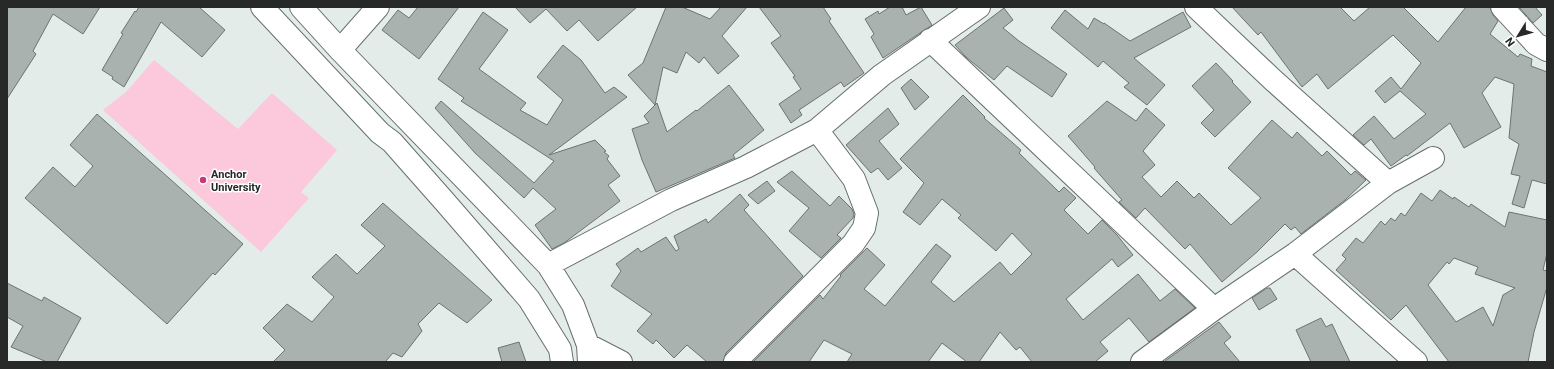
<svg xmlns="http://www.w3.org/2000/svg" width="1554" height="369" font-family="Roboto,sans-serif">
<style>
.green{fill:#fcc8db}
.building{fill:#aab2b0;stroke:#6c7472;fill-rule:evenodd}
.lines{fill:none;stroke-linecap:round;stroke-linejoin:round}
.minor-casing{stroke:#676f6c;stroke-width:24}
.minor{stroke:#fff;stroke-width:22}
.poi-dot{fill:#c23c7d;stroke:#fff;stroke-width:1.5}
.labels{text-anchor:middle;stroke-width:3;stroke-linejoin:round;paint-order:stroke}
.poi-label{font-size:11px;font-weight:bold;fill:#262928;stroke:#fff;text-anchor:start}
</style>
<rect width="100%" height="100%" fill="#e3ece9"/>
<path class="green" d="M 154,60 L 238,129 L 272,93 L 337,150 L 301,192 L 309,198 L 261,252 L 103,110 L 126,92 Z"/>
<path class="building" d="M 7,7 L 100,7 L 83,34 L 53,14 L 33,51 L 36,54 L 7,99 Z
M 139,7 L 199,7 L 225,30 L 202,57 L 161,22 L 124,87 L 112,79 L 113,77 L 102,70 L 123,34 L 121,33 L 135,11 L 136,12 Z
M 418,7 L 459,7 L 419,59 L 382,30 L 398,10 L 409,18 Z
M 515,7 L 637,7 L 598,41 L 579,20 L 567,31 L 546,9 L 530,23 Z
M 666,7 L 682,7 L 710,19 L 721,7 L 747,7 L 722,36 L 739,56 L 718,74 L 704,57 L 699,63 L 686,52 L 677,73 L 663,67 L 655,105 L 628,75 L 643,63 Z
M 759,7 L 823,7 L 831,19 L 829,21 L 864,73 L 844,87 L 841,82 L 799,110 L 802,115 L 791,123 L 779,104 L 801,89 L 793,77 L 795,76 L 771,43 L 781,36 Z
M 890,7 L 902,7 L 906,15 L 921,7 L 932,25 L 883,58 L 871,37 L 874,34 L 865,19 L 878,11 L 879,14 Z
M 1232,7 L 1340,7 L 1354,21 L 1370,7 L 1403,7 L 1438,42 L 1466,7 L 1490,7 L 1493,15 L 1498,21 L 1490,34 L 1518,57 L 1520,54 L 1532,59 L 1531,66 L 1547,72 L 1547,184 L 1532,180 L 1524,208 L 1512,204 L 1520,176 L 1511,174 L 1519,144 L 1509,138 L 1514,84 L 1495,77 L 1482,93 L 1501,127 L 1464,148 L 1450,123 L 1407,156 L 1406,155 L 1391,166 L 1371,139 L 1364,145 L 1353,135 L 1374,116 L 1394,139 L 1426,114 L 1400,91 L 1385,103 L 1375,91 L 1391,77 L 1401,89 L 1421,63 L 1393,35 L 1328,89 L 1317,74 L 1302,87 L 1261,32 L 1258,35 Z
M 1519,7 L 1535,7 L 1542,15 L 1533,23 Z
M 1004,8 L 1013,20 L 1003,28 L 1019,41 L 1067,74 L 1052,97 L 1007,66 L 994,80 L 966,57 L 955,45 Z
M 1065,10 L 1088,29 L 1094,18 L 1104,24 L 1104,23 L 1130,41 L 1183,12 L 1191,27 L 1134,58 L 1165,85 L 1147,105 L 1124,87 L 1129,83 L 1103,61 L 1098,67 L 1051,28 Z
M 483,12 L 508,30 L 479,69 L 526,103 L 520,110 L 547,125 L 563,100 L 537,77 L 563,45 L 581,60 L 605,93 L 614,87 L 627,97 L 549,155 L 595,140 L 606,151 L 604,152 L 609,156 L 607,159 L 620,176 L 608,185 L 620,201 L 564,243 L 552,249 L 535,225 L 556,209 L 533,188 L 524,198 L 475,153 L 435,108 L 441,101 L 534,183 L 554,161 L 461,101 L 464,98 L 438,79 Z
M 1216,63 L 1233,81 L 1232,82 L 1251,102 L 1215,137 L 1201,123 L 1214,110 L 1192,86 Z
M 911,79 L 929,97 L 915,110 L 901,88 Z
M 729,85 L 764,130 L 733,155 L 735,158 L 656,192 L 642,160 L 632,129 L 649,123 L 644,116 L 657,103 L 667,132 L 696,110 L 697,111 Z
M 963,95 L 985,117 L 984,118 L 1021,150 L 1019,153 L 1059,192 L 1064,187 L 1076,198 L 1064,210 L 1088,234 L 1102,220 L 1117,235 L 1133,255 L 1118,267 L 1112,259 L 1066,299 L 1083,320 L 1138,274 L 1160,301 L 1175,289 L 1195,308 L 1149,342 L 1129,318 L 1100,342 L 1108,351 L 1095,362 L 1032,362 L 1020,347 L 1016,350 L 1000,332 L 979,362 L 967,362 L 942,343 L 928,362 L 847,362 L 852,354 L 824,340 L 809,362 L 753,362 L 820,295 L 823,299 L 841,276 L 840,275 L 867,248 L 885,265 L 864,289 L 885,306 L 936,244 L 951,256 L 931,282 L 954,302 L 1000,262 L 1011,275 L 1032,254 L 1012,233 L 996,251 L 958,218 L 961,215 L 942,199 L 920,225 L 903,212 L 924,183 L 900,159 Z
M 1107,101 L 1136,121 L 1146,108 L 1165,125 L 1143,151 L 1155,165 L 1142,177 L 1161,197 L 1177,181 L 1194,198 L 1199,193 L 1231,225 L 1261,198 L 1228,168 L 1272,120 L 1292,138 L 1297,132 L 1322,156 L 1327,151 L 1351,175 L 1355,171 L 1366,180 L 1345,200 L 1301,234 L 1295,227 L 1291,230 L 1285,224 L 1257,252 L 1222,282 L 1190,244 L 1185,249 L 1145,208 L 1136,218 L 1119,202 L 1122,200 L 1094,168 L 1095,167 L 1068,136 Z
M 888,108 L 899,124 L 879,141 L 902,168 L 888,180 L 878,168 L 871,173 L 846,145 Z
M 97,114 L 243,244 L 215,275 L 213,273 L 167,324 L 25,198 L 53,167 L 75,187 L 93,166 L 70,145 Z
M 792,171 L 830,206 L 839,196 L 852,209 L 854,214 L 853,218 L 837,235 L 841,238 L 821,258 L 789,231 L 809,208 L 777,182 Z
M 767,181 L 775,191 L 758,204 L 748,195 Z
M 1440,190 L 1453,199 L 1454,197 L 1469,207 L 1471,204 L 1505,227 L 1509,212 L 1547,220 L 1547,253 L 1543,270 L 1547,271 L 1547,287 L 1534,332 L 1528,362 L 1449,362 L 1406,305 L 1391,320 L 1336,270 L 1346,259 L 1342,255 L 1356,238 L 1363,243 L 1381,221 L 1385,225 L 1391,218 L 1395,221 L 1401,213 L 1405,216 L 1421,193 L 1432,201 ZM 1454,258 L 1478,267 L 1475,274 L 1515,288 L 1503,295 L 1493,326 L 1483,307 L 1456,322 L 1428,285 L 1447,262 L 1449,264 Z
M 740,194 L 749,205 L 744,210 L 803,276 L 726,353 L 723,362 L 707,362 L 687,345 L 674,358 L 656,340 L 653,344 L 637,331 L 652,314 L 611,286 L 621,271 L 616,264 L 638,248 L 641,252 L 666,237 L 676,251 L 679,249 L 674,236 L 706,219 L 708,223 Z
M 383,203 L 492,300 L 467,323 L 439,303 L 418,324 L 422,331 L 402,357 L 393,353 L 385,362 L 273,362 L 285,350 L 263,328 L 287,304 L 312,322 L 334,297 L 312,277 L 336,254 L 357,274 L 385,246 L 361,225 Z
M 7,283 L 42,301 L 44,297 L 81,318 L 57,362 L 47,362 L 11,347 L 23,326 L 7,317 Z
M 1267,288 L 1270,288 L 1277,299 L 1259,310 L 1252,298 Z
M 1321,318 L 1326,327 L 1332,324 L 1350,362 L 1311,362 L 1296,330 Z
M 1219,322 L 1231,337 L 1224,343 L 1240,362 L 1166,362 L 1165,361 Z
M 519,342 L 526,362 L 502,362 L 498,348 Z"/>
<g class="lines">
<defs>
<path id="minor" d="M 262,7 L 380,133 L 392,142 L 445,202 L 529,299 L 560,349 L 562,362
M 301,7 L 340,50 L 548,265 L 573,305 L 588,345 L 589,362
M 1196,7 L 1273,80 L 1388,183
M 1502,7 L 1536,44 L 1547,50
M 930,40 L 1214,309
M 340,50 L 378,7
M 1295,254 L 1416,362
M 548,265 L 671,200 L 746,167 L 817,130 L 882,75 L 979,7
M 588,345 L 621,362
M 735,362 L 853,244 L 864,228 L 867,213 L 854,179 L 817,130
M 1142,362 L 1214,309 L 1295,254 L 1388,183 L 1433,158"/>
</defs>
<use href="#minor" class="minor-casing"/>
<use href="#minor" class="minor"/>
</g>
<circle class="poi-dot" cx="203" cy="180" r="4"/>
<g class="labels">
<g class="poi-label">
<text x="211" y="178">Anchor<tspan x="211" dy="13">University</tspan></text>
</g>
</g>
<rect width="1554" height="369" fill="none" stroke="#262928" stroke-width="16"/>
<g transform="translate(1518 36) rotate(233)" stroke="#ffffff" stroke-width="3" paint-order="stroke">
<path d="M0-3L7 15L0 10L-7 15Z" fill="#262928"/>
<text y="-6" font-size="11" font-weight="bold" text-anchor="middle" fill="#262928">N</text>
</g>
</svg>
